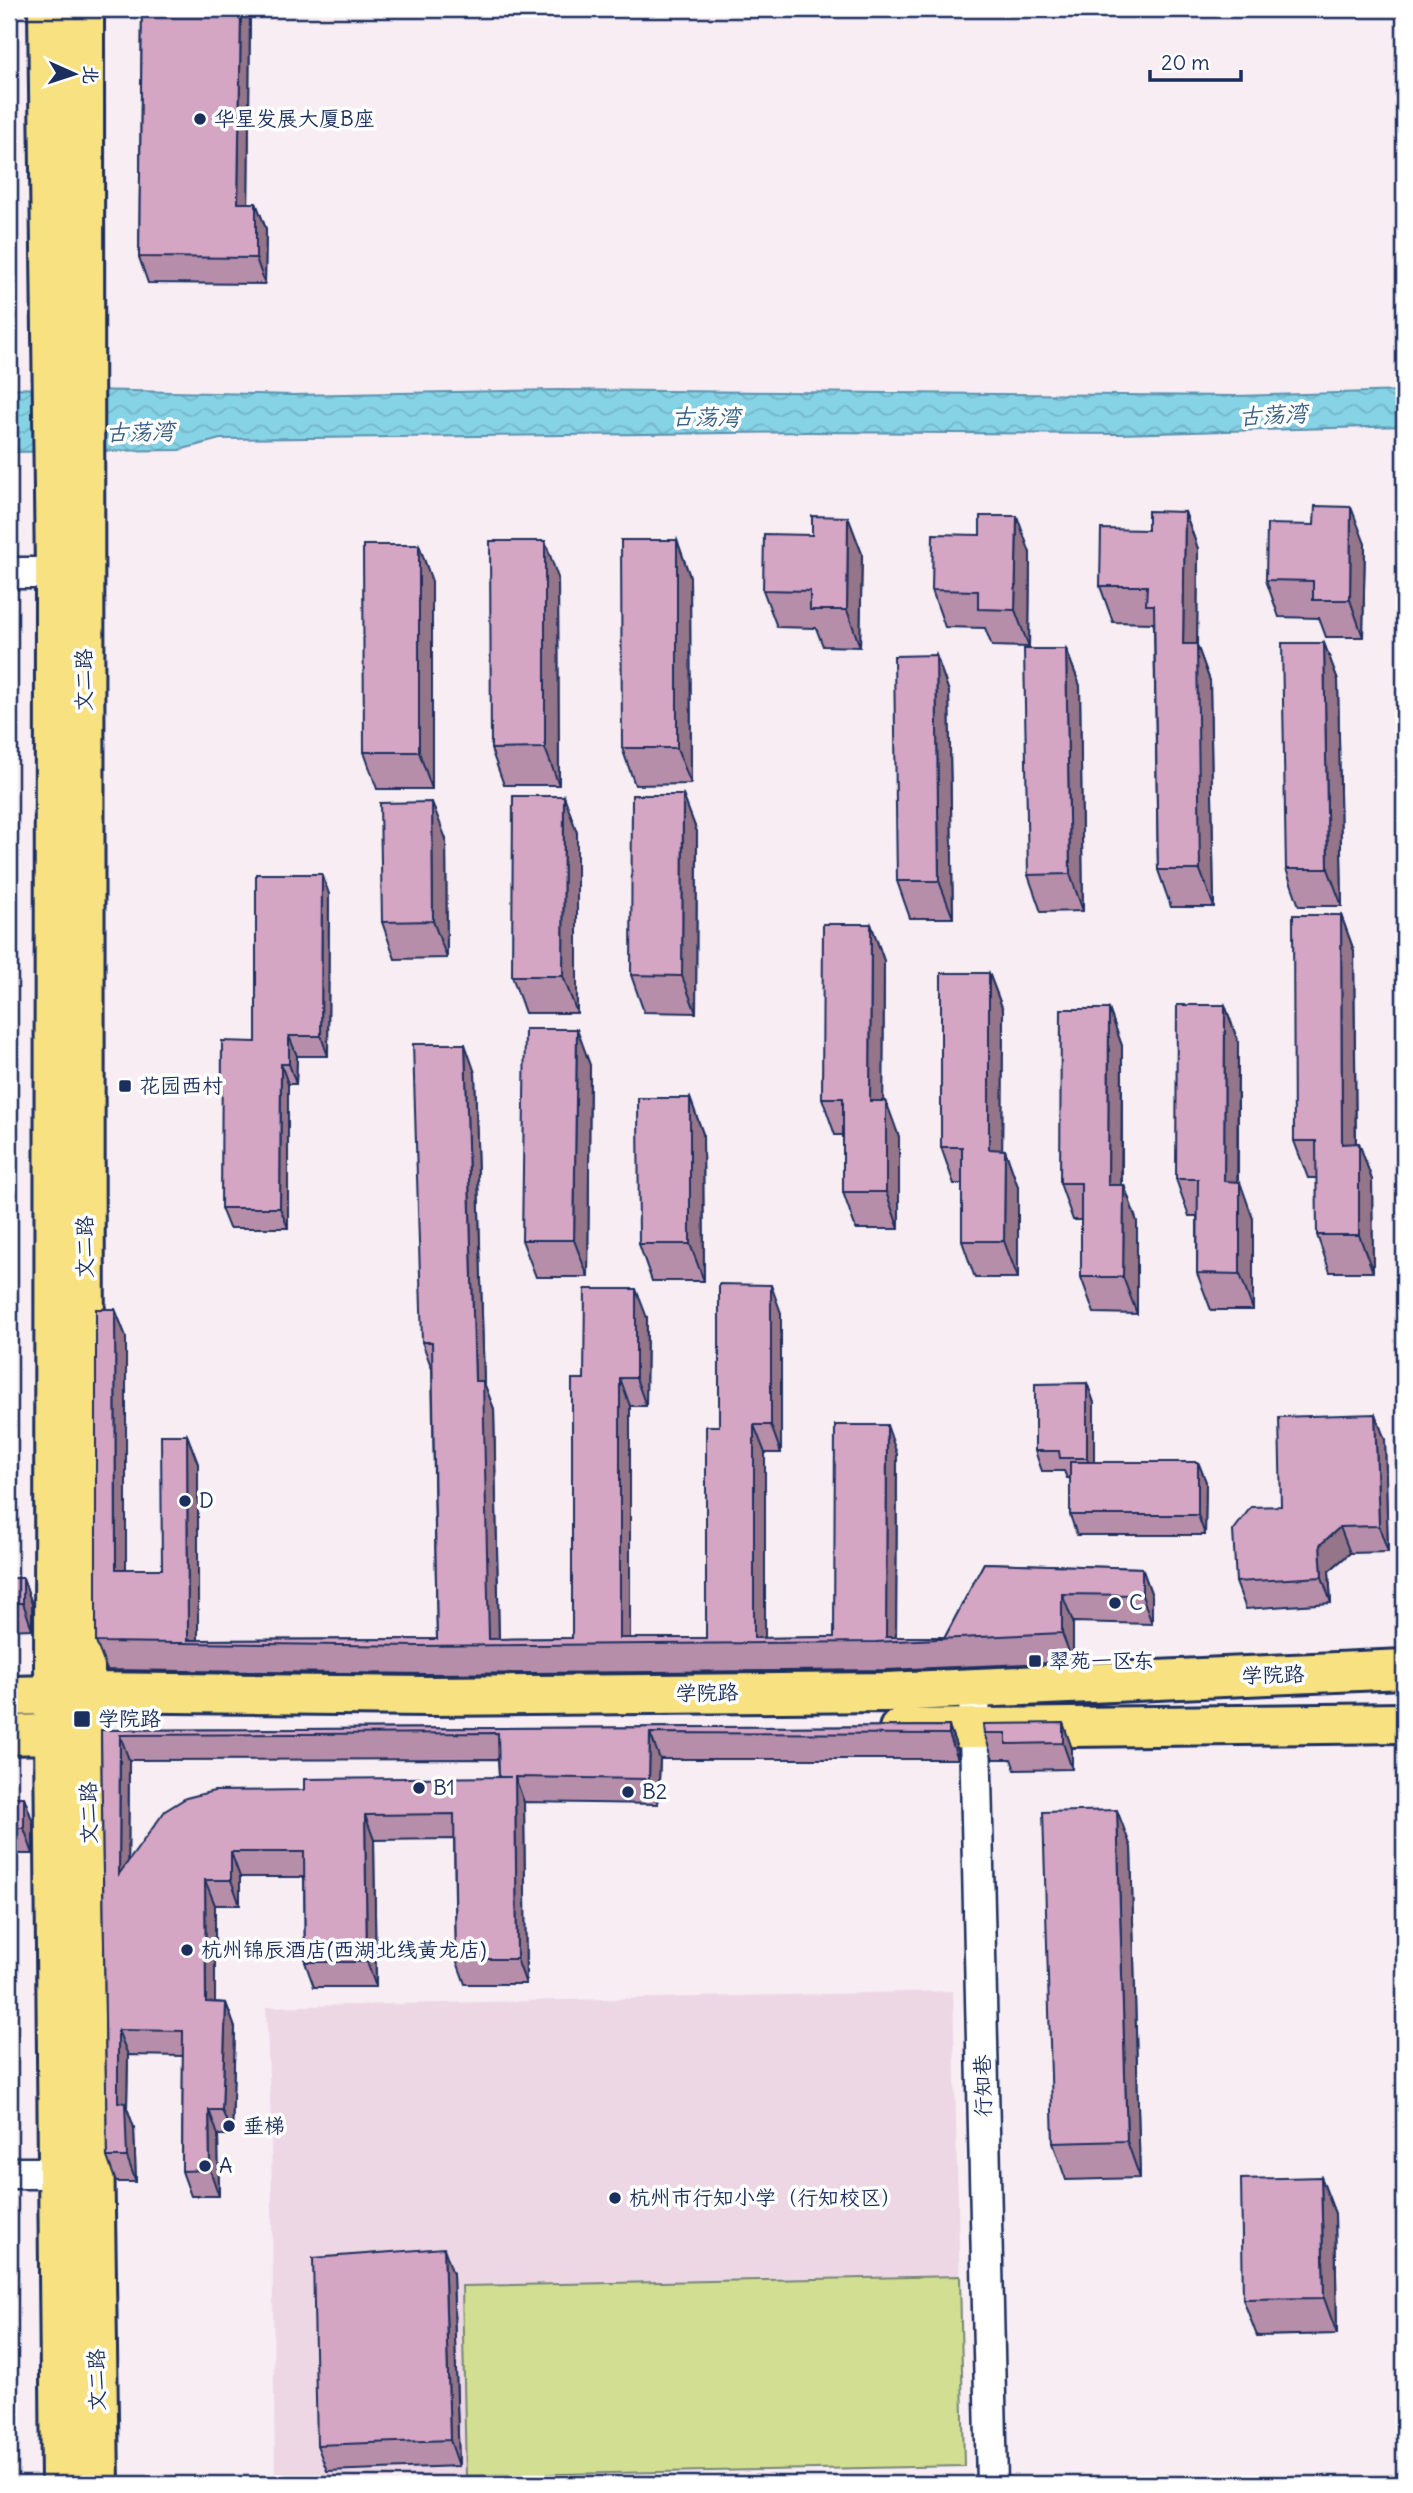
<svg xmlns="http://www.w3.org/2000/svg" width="1413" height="2493" font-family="Delius,'LXGW WenKai TC',sans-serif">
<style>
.built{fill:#edd7e5}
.grass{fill:#d2de91;stroke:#768678;stroke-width:2}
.water{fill:url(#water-waves);stroke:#5b91af;stroke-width:2}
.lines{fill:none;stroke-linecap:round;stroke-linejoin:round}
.minor-casing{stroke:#1b2f5e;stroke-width:35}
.major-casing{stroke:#1b2f5e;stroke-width:44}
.minor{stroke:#fff;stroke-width:30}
.major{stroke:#f8e181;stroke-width:38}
.wall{fill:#b78ea9;stroke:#1b2f5e;stroke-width:2;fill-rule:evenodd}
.shaded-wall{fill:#957489;stroke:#1b2f5e;stroke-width:2}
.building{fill:#d5a5c4;stroke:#1b2f5e;stroke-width:2;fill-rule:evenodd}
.poi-dot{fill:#1b2f5e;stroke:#fff;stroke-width:2.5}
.labels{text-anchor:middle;stroke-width:7;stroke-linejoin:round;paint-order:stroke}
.poi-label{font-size:21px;fill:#1b2f5e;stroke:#fff;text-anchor:start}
.street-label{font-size:21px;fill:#1b2f5e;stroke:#fff}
.water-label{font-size:23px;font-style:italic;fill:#3b6086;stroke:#fff}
</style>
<defs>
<pattern id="water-waves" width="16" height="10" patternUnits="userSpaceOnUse" patternTransform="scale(1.75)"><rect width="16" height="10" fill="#86d3e5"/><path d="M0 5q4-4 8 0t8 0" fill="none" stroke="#73b5c7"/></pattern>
</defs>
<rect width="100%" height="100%" fill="#f7edf3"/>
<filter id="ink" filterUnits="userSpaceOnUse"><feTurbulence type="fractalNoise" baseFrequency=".0143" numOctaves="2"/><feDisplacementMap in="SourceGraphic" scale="14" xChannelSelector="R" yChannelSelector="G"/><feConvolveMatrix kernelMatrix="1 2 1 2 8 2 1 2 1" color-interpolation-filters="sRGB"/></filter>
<g filter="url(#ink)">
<path class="built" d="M 953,1991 L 964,2466 L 275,2480 L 271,2121 L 266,2007 Z"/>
<path class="grass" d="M 960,2276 L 964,2466 L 466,2476 L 462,2286 Z"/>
<path class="water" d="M 9,388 L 292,395 L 559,390 L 1236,396 L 1404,391 L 1404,426 L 1119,434 L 807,432 L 220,439 L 179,450 L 9,452 Z"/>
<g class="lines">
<defs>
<path id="minor" d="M 9,573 L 55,573
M 974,1688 L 992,2484
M 9,2173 L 59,2173"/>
<path id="major" d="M 48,9 L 55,573 L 54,1735 L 61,2484
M 84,9 L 85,1692 L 88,1733 L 99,2484
M 9,1696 L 54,1695 L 85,1692 L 427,1696 L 887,1692 L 1404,1669
M 899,1729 L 1404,1723
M 9,1735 L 79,1733"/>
</defs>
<use href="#minor" class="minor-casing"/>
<use href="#major" class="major-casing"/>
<use href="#minor" class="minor"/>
<use href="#major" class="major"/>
</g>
<path class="wall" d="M 142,9 L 250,9 L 248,203 L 256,203 L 266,229 L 265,284 L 148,283 L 139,257 Z
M 1185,512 L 1198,549 L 1197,645 L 1210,681 L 1214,907 L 1171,907 L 1158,870 L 1154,626 L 1153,623 L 1113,622 L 1100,586 Z
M 848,517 L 862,554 L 860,647 L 823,646 L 816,628 L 777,627 L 763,590 L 812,535 Z
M 677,540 L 690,577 L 691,784 L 635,785 L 622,748 Z
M 1365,544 L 1363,637 L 1326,637 L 1319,618 L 1279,617 L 1266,580 Z
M 419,545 L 432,582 L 432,789 L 377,789 L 364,752 Z
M 1030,553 L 1029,647 L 992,646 L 985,628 L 945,627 L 932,590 Z
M 558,578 L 559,785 L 504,785 L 491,749 Z
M 1324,643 L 1338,680 L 1342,906 L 1299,906 L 1286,869 Z
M 1066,649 L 1080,686 L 1083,911 L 1041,912 L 1028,875 Z
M 936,655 L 949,692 L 953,918 L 910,918 L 897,881 Z
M 683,795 L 697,832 L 696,1013 L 644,1012 L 631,975 Z
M 564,796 L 577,833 L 577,1013 L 525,1013 L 512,976 Z
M 446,839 L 447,958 L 395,959 L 382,922 Z
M 329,894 L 328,1056 L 297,1056 L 296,1084 L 288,1084 L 288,1228 L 229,1228 L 221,1208 L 256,1042 Z
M 1341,915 L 1354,951 L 1356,1143 L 1359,1143 L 1372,1180 L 1373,1272 L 1330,1272 L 1317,1235 L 1317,1178 L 1308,1178 L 1294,1141 Z
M 871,924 L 884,961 L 883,1101 L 899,1137 L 899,1229 L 856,1229 L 843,1192 L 843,1135 L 835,1135 L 822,1098 Z
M 989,973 L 1003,1010 L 1002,1150 L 1005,1150 L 1018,1187 L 1018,1278 L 975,1278 L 962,1241 L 962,1184 L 954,1184 L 941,1147 Z
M 1225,1005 L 1238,1042 L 1238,1182 L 1253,1219 L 1253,1310 L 1211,1310 L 1197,1273 L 1197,1216 L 1189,1216 L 1176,1179 Z
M 1109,1009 L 1122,1046 L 1122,1185 L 1124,1185 L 1137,1222 L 1137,1314 L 1094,1313 L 1081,1277 L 1081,1220 L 1073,1220 L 1060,1183 Z
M 590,1065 L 588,1277 L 536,1277 L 522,1240 Z
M 475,1073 L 484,1383 L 494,1409 L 499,1639 L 572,1638 L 584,1379 L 647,1318 L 646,1406 L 630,1406 L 630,1638 L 706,1638 L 719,1426 L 781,1313 L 781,1453 L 765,1453 L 765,1638 L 834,1637 L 897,1454 L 896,1637 L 945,1637 L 984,1563 L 1142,1568 L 1152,1596 L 1152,1624 L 1073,1622 L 1073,1662 L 886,1670 L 427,1674 L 107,1670 L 96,1642 L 115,1309 L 126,1337 L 126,1569 L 162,1569 L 187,1435 L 198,1464 L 198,1640 L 437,1639 L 432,1369 L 422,1342 Z
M 690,1098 L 703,1134 L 704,1281 L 652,1281 L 639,1244 Z
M 1087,1383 L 1094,1403 L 1094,1462 L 1198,1462 L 1206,1482 L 1205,1535 L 1077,1535 L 1070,1515 L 1070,1478 L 1067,1478 L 1064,1471 L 1042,1471 L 1035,1451 Z
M 1375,1414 L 1385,1440 L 1388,1552 L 1350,1553 L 1329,1571 L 1331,1603 L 1246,1609 L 1236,1582 L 1281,1506 Z
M 9,1578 L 23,1578 L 32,1604 L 32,1629 L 9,1630 Z
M 1063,1723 L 1072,1749 L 1072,1769 L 1015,1770 L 1011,1759 L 993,1759 L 984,1733 Z
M 949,1726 L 958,1751 L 958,1759 L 660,1759 L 658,1804 L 524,1802 L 526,1984 L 465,1984 L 456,1959 L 454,1839 L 374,1840 L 376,1987 L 314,1987 L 305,1962 L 304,1877 L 240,1877 L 240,1905 L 215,1905 L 215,2002 L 226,2003 L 235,2028 L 232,2135 L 218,2135 L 219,2196 L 191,2196 L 182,2171 L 183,2056 L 128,2055 L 127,2108 L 134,2128 L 136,2182 L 116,2182 L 107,2157 L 101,1730 ZM 498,1759 L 499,1777 L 304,1790 L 128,1862 L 129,1760 Z
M 9,1797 L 24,1797 L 33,1823 L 33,1854 L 9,1854 Z
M 1131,1847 L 1140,2178 L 1066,2180 L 1053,2143 Z
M 1321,2177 L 1335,2214 L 1337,2334 L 1257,2336 L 1243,2299 Z
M 453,2274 L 459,2466 L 327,2471 L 317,2445 Z"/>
<path class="shaded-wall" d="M 241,9 L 250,9 L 248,229 L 238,203 Z
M 256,203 L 266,229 L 265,284 L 256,258 Z
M 1351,507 L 1365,544 L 1363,637 L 1350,600 Z
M 1185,512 L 1198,549 L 1197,645 L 1210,681 L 1214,907 L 1200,870 L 1183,644 Z
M 1017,516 L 1030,553 L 1029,647 L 1015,610 Z
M 848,517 L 862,554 L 860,647 L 847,610 Z
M 677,540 L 690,577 L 691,784 L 677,748 Z
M 545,541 L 558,578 L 559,785 L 545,748 Z
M 419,545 L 432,582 L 432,789 L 419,752 Z
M 1324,643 L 1338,680 L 1342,906 L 1328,869 Z
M 1066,649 L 1080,686 L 1083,911 L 1070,874 Z
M 936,655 L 949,692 L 953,918 L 939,881 Z
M 683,795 L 697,832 L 696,1013 L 682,976 Z
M 564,796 L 577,833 L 577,1013 L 563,976 Z
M 432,802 L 446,839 L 447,958 L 433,921 Z
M 322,874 L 329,894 L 328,1056 L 321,1036 Z
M 1341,915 L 1354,951 L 1356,1180 L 1342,1144 Z
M 871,924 L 884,961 L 883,1137 L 870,1101 Z
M 989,973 L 1003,1010 L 1002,1186 L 989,1149 Z
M 1225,1005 L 1238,1042 L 1237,1218 L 1224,1181 Z
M 1109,1009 L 1122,1046 L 1121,1222 L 1108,1185 Z
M 577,1029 L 590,1065 L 588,1277 L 574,1240 Z
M 289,1036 L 297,1056 L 296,1084 L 289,1064 Z
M 465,1044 L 475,1073 L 484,1383 L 494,1409 L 499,1645 L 489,1639 L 475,1381 Z
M 281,1064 L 288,1084 L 288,1228 L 280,1208 Z
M 690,1098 L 703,1134 L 704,1281 L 690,1244 Z
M 886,1101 L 899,1137 L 899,1229 L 886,1192 Z
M 1359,1143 L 1372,1180 L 1373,1272 L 1359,1235 Z
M 1005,1150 L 1018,1187 L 1018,1278 L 1004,1241 Z
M 1240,1182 L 1253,1219 L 1253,1310 L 1240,1274 Z
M 1124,1185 L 1137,1222 L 1137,1314 L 1123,1277 Z
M 771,1285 L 781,1313 L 781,1453 L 771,1425 Z
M 636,1289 L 647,1318 L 646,1406 L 636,1378 Z
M 115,1309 L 126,1337 L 126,1598 L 116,1569 Z
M 620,1378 L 630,1406 L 630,1644 L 620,1638 Z
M 1087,1383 L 1094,1403 L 1094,1478 L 1087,1458 Z
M 1375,1414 L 1385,1440 L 1388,1552 L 1379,1526 Z
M 754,1425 L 765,1453 L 765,1643 L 754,1638 Z
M 887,1425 L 897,1454 L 896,1641 L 886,1637 Z
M 187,1435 L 198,1464 L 198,1643 L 188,1640 Z
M 1198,1462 L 1206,1482 L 1205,1535 L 1198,1515 Z
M 1340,1527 L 1350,1553 L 1329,1571 L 1331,1603 L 1322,1577 L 1320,1545 Z
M 1142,1568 L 1152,1596 L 1152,1624 L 1142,1595 Z
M 23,1578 L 32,1604 L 32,1629 L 23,1603 Z
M 1062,1594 L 1073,1622 L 1073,1662 L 1062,1633 Z
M 1063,1723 L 1072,1749 L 1072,1769 L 1063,1743 Z
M 949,1726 L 958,1751 L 958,1759 L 949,1734 Z
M 650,1733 L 660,1759 L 658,1804 L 649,1779 Z
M 120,1735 L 129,1760 L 128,1900 L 119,1874 Z
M 515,1777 L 524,1802 L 526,1984 L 517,1959 Z
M 24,1797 L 33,1823 L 33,1854 L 24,1828 Z
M 1117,1810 L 1131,1847 L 1140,2178 L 1127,2141 Z
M 365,1815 L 374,1840 L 376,1987 L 367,1962 Z
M 231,1852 L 240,1877 L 240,1905 L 231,1880 Z
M 205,1880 L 215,1905 L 215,2027 L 206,2002 Z
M 226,2003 L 235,2028 L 232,2135 L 222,2110 Z
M 118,2030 L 128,2055 L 127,2108 L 134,2128 L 136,2182 L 127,2157 L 118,2102 Z
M 209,2110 L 218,2135 L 219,2196 L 210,2170 Z
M 1321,2177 L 1335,2214 L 1337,2334 L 1324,2298 Z
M 444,2248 L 453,2274 L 459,2466 L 450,2440 Z"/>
<path class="building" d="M 142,9 L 241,9 L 238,203 L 256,203 L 256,258 L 139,257 Z
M 1315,506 L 1351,507 L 1350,600 L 1313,600 L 1313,581 L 1266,580 L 1267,524 L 1314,525 Z
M 1148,511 L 1185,512 L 1183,644 L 1197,644 L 1200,870 L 1158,870 L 1154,605 L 1146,605 L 1147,586 L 1100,586 L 1101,529 L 1148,530 Z
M 812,516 L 848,517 L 847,610 L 810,610 L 810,591 L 763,590 L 764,534 L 812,535 Z
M 980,516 L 1017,516 L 1015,610 L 978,609 L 978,591 L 932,590 L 933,534 L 980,535 Z
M 621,540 L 677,540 L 677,748 L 622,748 Z
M 490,541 L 545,541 L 545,748 L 491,749 Z
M 363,545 L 419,545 L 419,752 L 364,752 Z
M 1282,643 L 1324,643 L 1328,869 L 1286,869 Z
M 1024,649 L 1066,649 L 1070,874 L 1028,875 Z
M 936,655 L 939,881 L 897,881 L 894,656 Z
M 632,795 L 683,795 L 682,976 L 631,975 Z
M 513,796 L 564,796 L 563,976 L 512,976 Z
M 432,802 L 433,921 L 382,922 L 380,803 Z
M 256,874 L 322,874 L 321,1036 L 289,1036 L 289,1064 L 281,1064 L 280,1208 L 221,1208 L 222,1041 L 256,1042 Z
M 1293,915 L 1341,915 L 1342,1144 L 1359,1143 L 1359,1235 L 1317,1235 L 1316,1141 L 1294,1141 Z
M 823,924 L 871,924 L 870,1101 L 886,1101 L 886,1192 L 843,1192 L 843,1098 L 822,1098 Z
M 941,973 L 989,973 L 989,1149 L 1005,1150 L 1004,1241 L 962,1241 L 962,1147 L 941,1147 Z
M 1177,1005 L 1225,1005 L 1224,1181 L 1240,1182 L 1240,1274 L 1197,1273 L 1198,1179 L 1176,1179 Z
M 1061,1009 L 1109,1009 L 1108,1185 L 1124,1185 L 1123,1277 L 1081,1277 L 1081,1183 L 1060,1183 Z
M 525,1029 L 577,1029 L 574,1240 L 522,1240 Z
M 413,1044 L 465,1044 L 475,1381 L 483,1381 L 489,1639 L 572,1638 L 572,1379 L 584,1379 L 585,1289 L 636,1289 L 636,1378 L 620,1378 L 620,1638 L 706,1638 L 706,1426 L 719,1426 L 719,1284 L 771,1285 L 771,1425 L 754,1425 L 754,1638 L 834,1637 L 835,1425 L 887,1425 L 886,1637 L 945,1637 L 984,1563 L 1142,1568 L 1142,1595 L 1062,1594 L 1062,1633 L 876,1642 L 417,1646 L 96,1642 L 96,1309 L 115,1309 L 116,1569 L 162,1569 L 161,1435 L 187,1435 L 188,1640 L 437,1639 L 432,1342 L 422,1342 Z
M 638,1098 L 690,1098 L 690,1244 L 639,1244 Z
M 1087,1383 L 1087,1458 L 1060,1458 L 1059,1451 L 1035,1451 L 1035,1384 Z
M 1375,1414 L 1379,1526 L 1340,1527 L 1320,1545 L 1322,1577 L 1236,1582 L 1233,1531 L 1251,1507 L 1281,1506 L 1279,1417 Z
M 1070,1462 L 1198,1462 L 1198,1515 L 1070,1515 Z
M 9,1578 L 23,1578 L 23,1603 L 9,1603 Z
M 1063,1723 L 1063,1743 L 1006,1744 L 1006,1733 L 984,1733 L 983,1724 Z
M 949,1726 L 949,1734 L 650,1733 L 649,1779 L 515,1777 L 517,1959 L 456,1959 L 454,1814 L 365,1815 L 367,1962 L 305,1962 L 304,1852 L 231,1852 L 231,1880 L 205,1880 L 206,2002 L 226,2003 L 222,2110 L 209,2110 L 210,2170 L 182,2171 L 183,2031 L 118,2030 L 118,2102 L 125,2103 L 127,2157 L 107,2157 L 101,1730 ZM 498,1733 L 499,1777 L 511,1777 L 304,1779 L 304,1790 L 214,1791 L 186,1798 L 165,1811 L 119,1874 L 120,1735 Z
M 9,1797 L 24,1797 L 24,1828 L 9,1828 Z
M 1117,1810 L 1127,2141 L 1053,2143 L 1043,1812 Z
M 1321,2177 L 1324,2298 L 1243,2299 L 1241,2179 Z
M 444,2248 L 450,2440 L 317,2445 L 313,2258 Z"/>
</g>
<g class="poi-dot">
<circle cx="200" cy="119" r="7"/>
<rect x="118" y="1079" width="14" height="14" rx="3.5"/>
<circle cx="185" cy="1501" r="7"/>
<circle cx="1115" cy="1603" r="7"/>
<rect x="1028" y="1654" width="14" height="14" rx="3.5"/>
<rect x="73" y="1710" width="18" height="18" rx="3.5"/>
<circle cx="419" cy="1788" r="7"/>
<circle cx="628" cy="1792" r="7"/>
<circle cx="187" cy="1950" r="7"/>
<circle cx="229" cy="2126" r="7"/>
<circle cx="205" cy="2166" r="7"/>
<circle cx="615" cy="2198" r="7"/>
</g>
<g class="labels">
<g class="poi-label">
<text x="214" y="126">华星发展大厦B座</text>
<text x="139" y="1093">花园西村</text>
<text x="199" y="1508">D</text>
<text x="1129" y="1610">C</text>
<text x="1049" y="1668">翠苑一区东</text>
<text x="98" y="1726">学院路</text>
<text x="433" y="1795">B1</text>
<text x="642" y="1799">B2</text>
<text x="201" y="1957">杭州锦辰酒店(西湖北线黄龙店)</text>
<text x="243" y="2133">垂梯</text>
<text x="219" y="2173">A</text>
<text x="629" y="2205">杭州市行知小学（行知校区）</text>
</g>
<g class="street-label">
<text transform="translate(84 680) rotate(-90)" y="7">文二路</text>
<text transform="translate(85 1247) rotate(-90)" y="7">文二路</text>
<text transform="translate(1273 1675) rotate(-2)" y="7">学院路</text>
<text transform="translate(707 1693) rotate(-1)" y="7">学院路</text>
<text transform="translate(89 1813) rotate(-91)" y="7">文二路</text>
<text transform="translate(983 2086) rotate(-91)" y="7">行知巷</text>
<text transform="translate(97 2380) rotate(-91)" y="7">文二路</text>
</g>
<g class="water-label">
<text transform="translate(1273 415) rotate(-3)" y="8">古荡湾</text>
<text transform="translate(706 417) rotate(1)" y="8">古荡湾</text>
<text transform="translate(140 432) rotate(-1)" y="8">古荡湾</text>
</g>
</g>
<rect width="1413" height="2493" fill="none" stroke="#fff" stroke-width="35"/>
<rect x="18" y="18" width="1378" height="2458" fill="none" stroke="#1b2f5e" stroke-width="2.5" filter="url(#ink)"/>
<g transform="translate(74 74) rotate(93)" stroke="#ffffff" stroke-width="5" paint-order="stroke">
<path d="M0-5L12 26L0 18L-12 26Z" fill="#1b2f5e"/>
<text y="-10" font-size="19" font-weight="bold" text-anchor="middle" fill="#1b2f5e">北</text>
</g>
<path d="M1150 70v10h91v-10" fill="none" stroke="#1b2f5e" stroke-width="3.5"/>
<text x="1161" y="70" font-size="21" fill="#1b2f5e" stroke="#ffffff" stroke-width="5" paint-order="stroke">20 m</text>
</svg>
